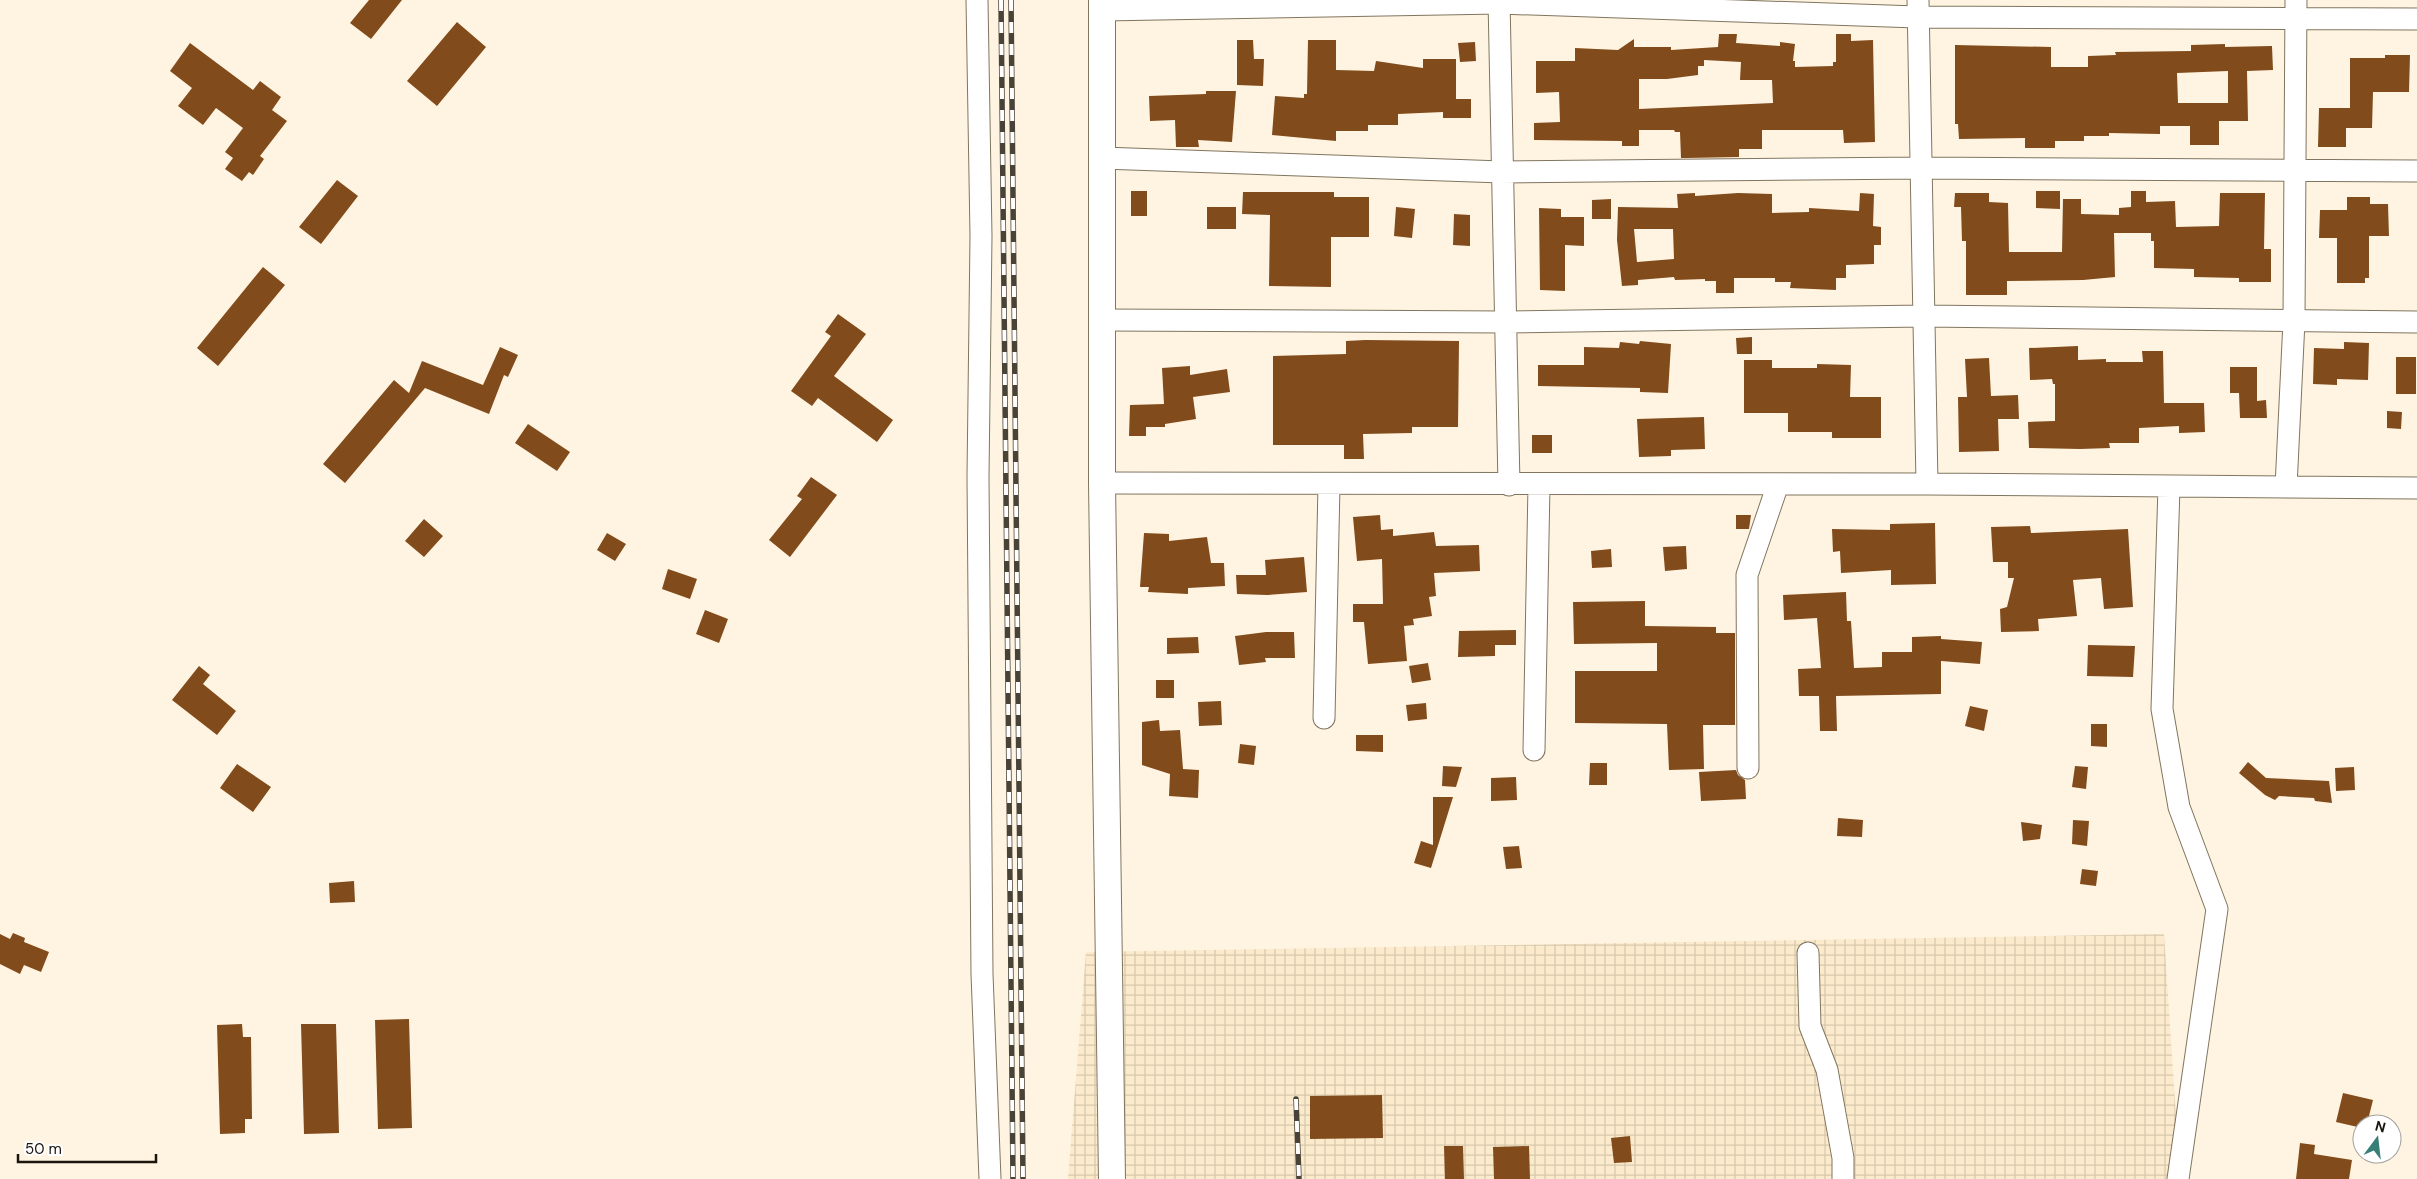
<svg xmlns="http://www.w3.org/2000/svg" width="2417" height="1179" font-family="'DM Sans',sans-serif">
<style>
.industrial{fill:url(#industrial-grid)}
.building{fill:#824b1b;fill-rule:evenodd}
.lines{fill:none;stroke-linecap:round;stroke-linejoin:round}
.minor-casing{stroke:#81755f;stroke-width:23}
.tertiary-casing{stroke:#81755f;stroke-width:28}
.minor{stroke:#fff;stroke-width:21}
.tertiary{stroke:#fff;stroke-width:26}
.rail-casing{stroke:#484237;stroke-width:5.5}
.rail{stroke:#fff;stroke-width:4;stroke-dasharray:11;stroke-linecap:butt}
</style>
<defs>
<pattern id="industrial-grid" width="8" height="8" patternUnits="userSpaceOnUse" patternTransform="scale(1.25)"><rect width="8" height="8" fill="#fbeacb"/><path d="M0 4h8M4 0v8" fill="none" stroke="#d7c8ad"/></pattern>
</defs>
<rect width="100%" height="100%" fill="#fff4e1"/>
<path class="industrial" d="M 2164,934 L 2180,1179 L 1068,1179 L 1086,952 Z"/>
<path class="building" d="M 369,0 L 402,0 L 371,39 L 350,23 Z
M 457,22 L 486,47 L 437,106 L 407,81 Z
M 1719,34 L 1737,34 L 1736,43 L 1780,46 L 1780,42 L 1795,44 L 1793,61 L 1795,61 L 1795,67 L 1833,66 L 1833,62 L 1836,62 L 1836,34 L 1851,34 L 1851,41 L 1873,40 L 1875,142 L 1844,143 L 1843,130 L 1762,130 L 1762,149 L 1739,149 L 1739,157 L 1687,158 L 1681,158 L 1680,132 L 1675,132 L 1674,130 L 1639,130 L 1639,146 L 1622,146 L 1622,141 L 1534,140 L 1534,123 L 1560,122 L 1559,92 L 1536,93 L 1536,61 L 1575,61 L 1575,48 L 1618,50 L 1634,39 L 1634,47 L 1671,47 L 1671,50 L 1718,47 ZM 1704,60 L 1741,62 L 1740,80 L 1772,80 L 1773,103 L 1639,109 L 1639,79 L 1667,79 L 1698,75 L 1698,66 L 1704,66 Z
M 1237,40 L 1253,40 L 1254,59 L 1264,59 L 1263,86 L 1237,85 Z
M 1308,40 L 1336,40 L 1336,70 L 1374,71 L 1376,61 L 1423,68 L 1423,59 L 1456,59 L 1456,99 L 1471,99 L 1471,118 L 1443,118 L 1443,112 L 1398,114 L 1398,125 L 1368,125 L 1368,131 L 1336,131 L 1336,141 L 1272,135 L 1275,96 L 1304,98 L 1304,94 L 1307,94 Z
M 1475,42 L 1476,61 L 1460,62 L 1458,43 Z
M 190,43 L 253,90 L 260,81 L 281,97 L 272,110 L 287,121 L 260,156 L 264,159 L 253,175 L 249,172 L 242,181 L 225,169 L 233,158 L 225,152 L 243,128 L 216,108 L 203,125 L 178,106 L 192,88 L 170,71 Z
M 2225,44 L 2225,47 L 2272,46 L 2273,70 L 2247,71 L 2248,121 L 2219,121 L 2219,145 L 2190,145 L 2190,126 L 2160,126 L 2160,134 L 2109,133 L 2109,136 L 2084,136 L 2084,141 L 2055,141 L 2055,148 L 2025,148 L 2025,138 L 1959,139 L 1958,124 L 1955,124 L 1955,45 L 2051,47 L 2051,67 L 2088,67 L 2088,56 L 2116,55 L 2115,52 L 2191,51 L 2191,45 ZM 2228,71 L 2228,103 L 2178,103 L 2177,73 Z
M 2385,55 L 2410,55 L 2409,92 L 2373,92 L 2372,128 L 2346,128 L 2346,147 L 2318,147 L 2319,108 L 2350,108 L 2350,58 L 2385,58 Z
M 1206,91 L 1236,91 L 1232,142 L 1198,140 L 1199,147 L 1176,147 L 1175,120 L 1150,121 L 1149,96 L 1206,94 Z
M 337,180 L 358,196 L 321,244 L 299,227 Z
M 1131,191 L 1147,191 L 1147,216 L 1131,216 Z
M 2036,191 L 2060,191 L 2060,209 L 2036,208 Z
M 2131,191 L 2146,191 L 2146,202 L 2175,201 L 2176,227 L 2219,226 L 2220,193 L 2265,193 L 2264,249 L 2271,249 L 2271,282 L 2239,282 L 2239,278 L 2194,277 L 2194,269 L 2154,268 L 2154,241 L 2151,241 L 2151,233 L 2114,233 L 2115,277 L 2083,280 L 2007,281 L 2007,295 L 1966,295 L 1966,241 L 1962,241 L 1961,207 L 1954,207 L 1955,193 L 1989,193 L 1989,202 L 2008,203 L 2009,252 L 2062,252 L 2063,199 L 2081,199 L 2081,214 L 2119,215 L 2119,208 L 2131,207 Z
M 1243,192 L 1334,192 L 1334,197 L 1369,197 L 1369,237 L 1331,237 L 1331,287 L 1269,286 L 1270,215 L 1242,214 Z
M 1695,193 L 1695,196 L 1738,193 L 1772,194 L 1772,213 L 1809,212 L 1809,208 L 1859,211 L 1860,193 L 1874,194 L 1873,226 L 1881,227 L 1881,245 L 1874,245 L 1874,264 L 1846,265 L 1846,278 L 1836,278 L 1836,290 L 1790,288 L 1791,282 L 1775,282 L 1775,278 L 1734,278 L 1734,293 L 1716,293 L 1716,281 L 1705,281 L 1705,279 L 1675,280 L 1674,277 L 1638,280 L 1638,285 L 1622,286 L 1617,240 L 1618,207 L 1678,208 L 1677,194 ZM 1634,229 L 1673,229 L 1674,259 L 1637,262 Z
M 2347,197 L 2370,197 L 2370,204 L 2388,204 L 2389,236 L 2369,236 L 2369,278 L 2365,278 L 2365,283 L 2337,283 L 2337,238 L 2319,238 L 2320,210 L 2347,210 Z
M 1611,199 L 1611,219 L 1592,219 L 1592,200 Z
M 1207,207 L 1236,207 L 1236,229 L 1207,229 Z
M 1396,207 L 1415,209 L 1412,238 L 1394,236 Z
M 1539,208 L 1561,209 L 1561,217 L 1584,217 L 1584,246 L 1565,245 L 1565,291 L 1540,290 Z
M 1454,214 L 1470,215 L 1470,246 L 1453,245 Z
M 263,267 L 285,285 L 218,366 L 197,348 Z
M 838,314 L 866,334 L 834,376 L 893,420 L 877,442 L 818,398 L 812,406 L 791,391 L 831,336 L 825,332 Z
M 1752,337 L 1752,354 L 1737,354 L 1736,338 Z
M 1365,340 L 1459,341 L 1458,427 L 1412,427 L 1412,433 L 1363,434 L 1364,459 L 1344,459 L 1344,445 L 1273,445 L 1273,356 L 1346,354 L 1346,341 Z
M 1640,341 L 1671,344 L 1668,393 L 1640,392 L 1640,388 L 1538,386 L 1538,365 L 1584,365 L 1584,347 L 1619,348 L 1620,342 L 1639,344 Z
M 2344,342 L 2369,343 L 2368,380 L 2337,379 L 2337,385 L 2313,384 L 2314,348 L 2344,349 Z
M 2078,346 L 2078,360 L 2106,359 L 2106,362 L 2143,362 L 2142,351 L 2163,351 L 2164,403 L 2204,403 L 2205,432 L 2179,433 L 2179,426 L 2139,428 L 2139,443 L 2109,443 L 2110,448 L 2080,449 L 2029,448 L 2028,422 L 2055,421 L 2055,384 L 2053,384 L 2052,379 L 2030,380 L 2029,348 Z
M 500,347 L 518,355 L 508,377 L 504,375 L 489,414 L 425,388 L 345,483 L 323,464 L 394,380 L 409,393 L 422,361 L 483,385 Z
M 2396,357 L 2416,357 L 2416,394 L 2396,394 Z
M 1989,358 L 1991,396 L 2018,395 L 2019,419 L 1998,419 L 1999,451 L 1959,452 L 1958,397 L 1967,397 L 1965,359 Z
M 1744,360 L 1772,360 L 1772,368 L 1817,368 L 1817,364 L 1851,365 L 1850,397 L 1881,397 L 1881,438 L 1832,438 L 1832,432 L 1788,432 L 1788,413 L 1744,413 Z
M 1190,366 L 1190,375 L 1227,369 L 1230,392 L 1193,397 L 1196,419 L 1165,424 L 1165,427 L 1146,427 L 1146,436 L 1129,436 L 1130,405 L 1164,404 L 1162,368 Z
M 2230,367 L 2257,367 L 2257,401 L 2266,400 L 2267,418 L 2240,418 L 2239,393 L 2230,393 Z
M 2387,411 L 2402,412 L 2401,429 L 2387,428 Z
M 1704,417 L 1705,449 L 1671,450 L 1671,456 L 1639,457 L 1637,419 Z
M 528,424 L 570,452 L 557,471 L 515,443 Z
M 1532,435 L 1552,435 L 1552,453 L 1532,453 Z
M 811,477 L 837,495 L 790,557 L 769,540 L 802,499 L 797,496 Z
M 1380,515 L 1381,530 L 1393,529 L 1393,536 L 1434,532 L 1436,546 L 1479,545 L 1480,571 L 1434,573 L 1436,596 L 1429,597 L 1432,616 L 1413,619 L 1414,625 L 1404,626 L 1407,661 L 1368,664 L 1364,622 L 1353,622 L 1353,604 L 1383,604 L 1382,559 L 1357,561 L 1353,517 Z
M 1736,515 L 1751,515 L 1749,529 L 1736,529 Z
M 424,519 L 443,536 L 424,557 L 405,541 Z
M 1935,523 L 1936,584 L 1891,585 L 1891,570 L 1841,573 L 1840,551 L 1833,552 L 1832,529 L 1890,530 L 1890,524 Z
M 2030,526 L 2031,533 L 2128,529 L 2133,607 L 2104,609 L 2101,578 L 2073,580 L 2077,616 L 2038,619 L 2039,631 L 2001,632 L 2000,609 L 2007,607 L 2014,578 L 2008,578 L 2008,562 L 1993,562 L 1991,527 Z
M 607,533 L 626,544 L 615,561 L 597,550 Z
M 1144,533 L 1169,534 L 1169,541 L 1207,537 L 1211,563 L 1224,563 L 1225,586 L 1188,588 L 1188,594 L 1148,592 L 1149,587 L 1140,587 Z
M 1686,546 L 1687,569 L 1665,571 L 1663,547 Z
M 1611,549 L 1612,567 L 1592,568 L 1591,551 Z
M 1304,557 L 1307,592 L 1267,595 L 1237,594 L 1236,575 L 1266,575 L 1265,560 Z
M 668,569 L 697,579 L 690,599 L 662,589 Z
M 1846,592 L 1847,621 L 1851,621 L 1854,668 L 1882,667 L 1882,652 L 1912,652 L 1912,637 L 1941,636 L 1941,639 L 1982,642 L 1980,664 L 1941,661 L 1941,694 L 1836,696 L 1837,731 L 1820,731 L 1819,696 L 1799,696 L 1798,669 L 1821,668 L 1817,618 L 1784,620 L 1783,595 Z
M 1645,601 L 1645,626 L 1716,627 L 1716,633 L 1735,633 L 1735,725 L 1703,725 L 1704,769 L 1669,770 L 1667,724 L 1575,723 L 1575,671 L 1657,671 L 1657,643 L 1574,644 L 1573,602 Z
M 705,610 L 728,619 L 719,643 L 696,634 Z
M 1516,630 L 1516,645 L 1495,645 L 1495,656 L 1458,657 L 1459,631 Z
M 1266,632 L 1294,632 L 1295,658 L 1265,658 L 1266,662 L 1239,665 L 1235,636 Z
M 1198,637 L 1199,653 L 1167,654 L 1167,638 Z
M 2088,645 L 2135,646 L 2133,677 L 2087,676 Z
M 1428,663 L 1431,680 L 1412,683 L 1409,666 Z
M 199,666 L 210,675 L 203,684 L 236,711 L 217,735 L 172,700 Z
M 1156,680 L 1174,680 L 1174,698 L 1156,698 Z
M 1221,701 L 1222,725 L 1199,726 L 1198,702 Z
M 1426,703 L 1427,719 L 1408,721 L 1406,705 Z
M 1970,706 L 1988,710 L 1984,731 L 1965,726 Z
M 1159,720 L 1160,731 L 1180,730 L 1183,769 L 1199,770 L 1198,798 L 1169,796 L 1170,774 L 1142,765 L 1142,722 Z
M 2091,724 L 2107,724 L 2107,747 L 2091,746 Z
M 1356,735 L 1383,735 L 1383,752 L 1356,751 Z
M 1240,744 L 1256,746 L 1254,765 L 1238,763 Z
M 2248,762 L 2266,778 L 2329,781 L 2332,803 L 2315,801 L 2314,798 L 2279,796 L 2275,800 L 2265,795 L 2239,773 Z
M 1590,763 L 1607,763 L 1607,785 L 1589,785 Z
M 237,764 L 271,787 L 253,812 L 220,788 Z
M 1443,766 L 1462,767 L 1456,787 L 1442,786 Z
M 2075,766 L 2088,767 L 2086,789 L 2072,787 Z
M 2354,767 L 2355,790 L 2336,791 L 2335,768 Z
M 1736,770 L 1738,775 L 1745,780 L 1746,799 L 1701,801 L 1699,772 Z
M 1516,777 L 1517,800 L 1491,801 L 1491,778 Z
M 1433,797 L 1453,797 L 1431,868 L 1414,863 L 1421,841 L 1433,845 Z
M 1838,818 L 1863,820 L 1862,837 L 1837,836 Z
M 2073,820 L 2089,821 L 2087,846 L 2072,844 Z
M 2021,822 L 2042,825 L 2040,839 L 2023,841 Z
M 1519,846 L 1522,868 L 1506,869 L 1503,847 Z
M 2082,869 L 2098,871 L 2096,886 L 2080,884 Z
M 354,881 L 355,902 L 330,903 L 329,883 Z
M 13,933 L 25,938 L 24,942 L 49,952 L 41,972 L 24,965 L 20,974 L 0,964 L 0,934 L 10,939 Z
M 409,1019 L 412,1128 L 378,1129 L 375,1020 Z
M 242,1024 L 243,1037 L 251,1037 L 252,1119 L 245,1119 L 245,1133 L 220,1134 L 217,1025 Z
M 301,1024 L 336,1024 L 339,1133 L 304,1134 Z
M 2343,1093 L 2373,1100 L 2367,1124 L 2362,1124 L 2362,1128 L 2336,1122 Z
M 1382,1095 L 1383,1138 L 1310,1139 L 1310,1096 Z
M 1630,1136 L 1632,1162 L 1614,1163 L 1611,1138 Z
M 2300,1143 L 2315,1145 L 2314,1154 L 2352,1160 L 2349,1179 L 2296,1179 Z
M 1444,1146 L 1463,1146 L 1464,1179 L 1445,1179 Z
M 1529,1146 L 1530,1179 L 1494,1179 L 1493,1147 Z"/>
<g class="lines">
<defs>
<path id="minor" d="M 977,0 L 981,236 L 978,477 L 982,974 L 990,1179
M 1499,0 L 1509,485
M 1918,0 L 1927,484
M 1103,10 L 1499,3 L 1917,17 L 2417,19
M 1102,158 L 1502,172 L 1922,168 L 2417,171
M 1102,320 L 1506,322 L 1924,316 L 2417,322
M 1102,483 L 1927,484 L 2417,488
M 2169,487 L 2162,709 L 2179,807 L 2217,909 L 2178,1179
M 2286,487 L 2294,321 L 2296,0
M 1324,718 L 1329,485
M 1534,750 L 1539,485
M 1748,768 L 1747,575 L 1778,484
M 1808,953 L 1810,1026 L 1827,1070 L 1843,1158 L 1843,1179"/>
<path id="tertiary" d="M 1102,0 L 1102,483 L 1112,1179"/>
</defs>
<use href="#minor" class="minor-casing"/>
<use href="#tertiary" class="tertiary-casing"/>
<use href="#minor" class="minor"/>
<use href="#tertiary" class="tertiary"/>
<defs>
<path id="rail" d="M 1001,0 L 1013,1179
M 1011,0 L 1023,1179
M 1296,1099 L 1299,1179"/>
</defs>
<use href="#rail" class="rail-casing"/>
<use href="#rail" class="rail"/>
</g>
<g transform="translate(2377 1139) rotate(15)"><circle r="24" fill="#ffffff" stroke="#a3a19e"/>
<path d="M0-4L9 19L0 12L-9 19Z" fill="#377e77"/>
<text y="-8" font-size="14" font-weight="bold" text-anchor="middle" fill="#1a150d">N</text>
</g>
<path d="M18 1154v8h138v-8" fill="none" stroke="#1a150d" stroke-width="2.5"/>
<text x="25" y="1154" font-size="15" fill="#1a150d" stroke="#ffffff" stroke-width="4" paint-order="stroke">50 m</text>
</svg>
